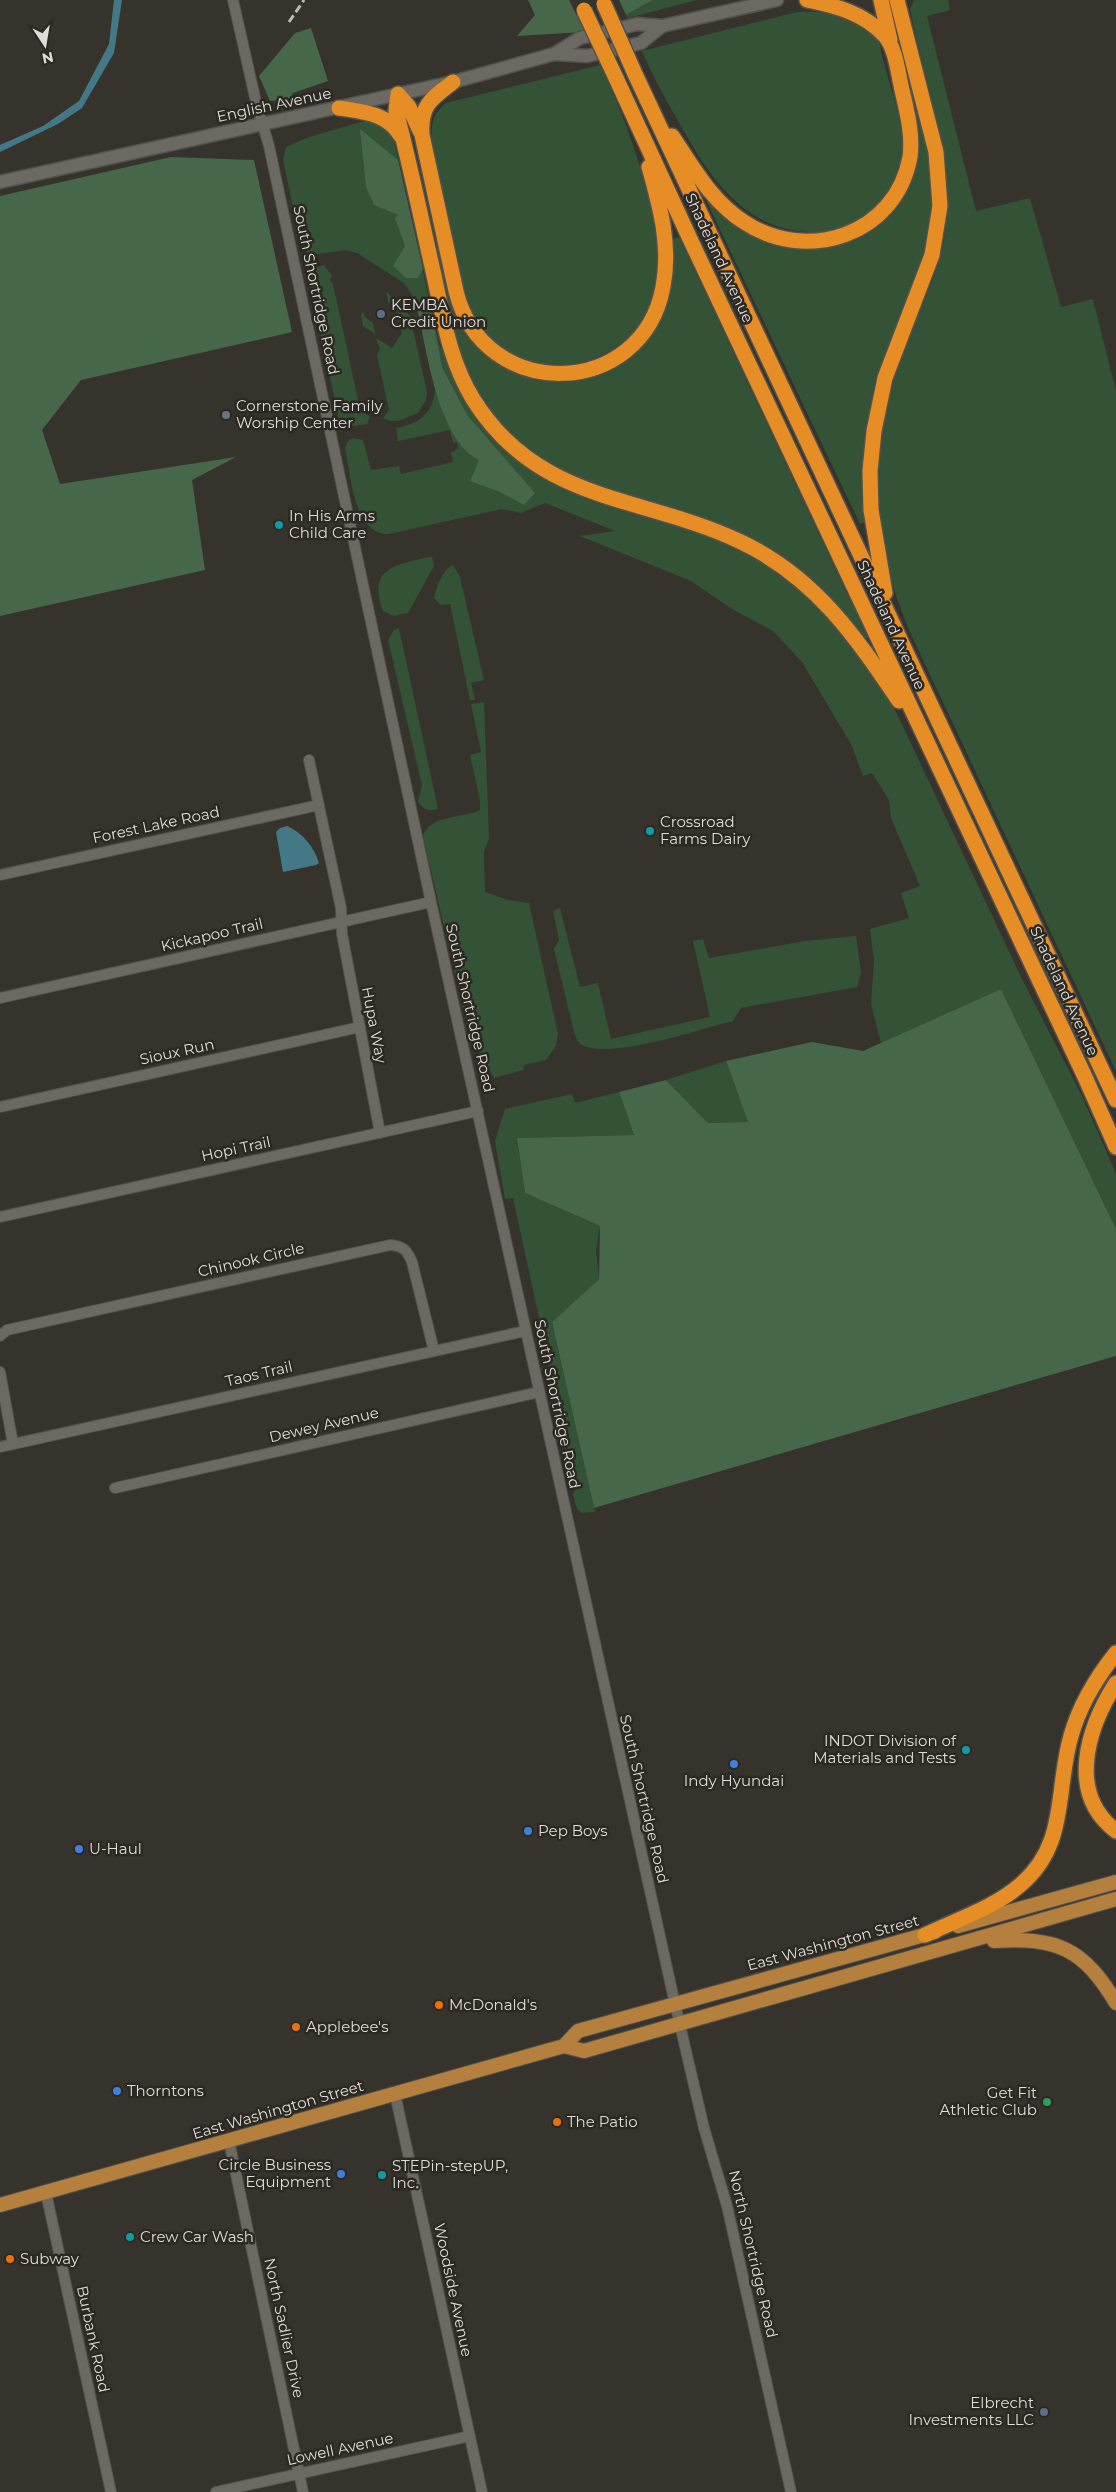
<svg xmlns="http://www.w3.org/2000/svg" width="1116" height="2492" font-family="Montserrat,sans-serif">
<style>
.green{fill:#335236}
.forest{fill:#466749}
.water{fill:#437987}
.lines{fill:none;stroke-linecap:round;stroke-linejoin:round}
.minor-casing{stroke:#53514c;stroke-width:12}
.tertiary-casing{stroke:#53514c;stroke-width:15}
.primary-casing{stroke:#53514c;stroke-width:16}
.motorway-casing{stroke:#53514c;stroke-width:18}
.minor{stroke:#6c6962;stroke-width:10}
.tertiary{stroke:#6c6962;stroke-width:12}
.primary{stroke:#b57f3d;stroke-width:14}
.motorway{stroke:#e68d25;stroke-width:15}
.rail{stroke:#bdbab6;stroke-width:3;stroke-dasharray:8 4;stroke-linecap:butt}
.motorway-bridge-casing{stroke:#53514c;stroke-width:18;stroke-linecap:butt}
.motorway-bridge{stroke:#e68d25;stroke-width:15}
.service-dot{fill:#5c6f8a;stroke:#2c2923;stroke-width:2}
.worship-dot{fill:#6b7280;stroke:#2c2923;stroke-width:2}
.culture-dot{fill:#0f9aa8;stroke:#2c2923;stroke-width:2}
.shop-dot{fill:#3f7fe0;stroke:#2c2923;stroke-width:2}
.food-dot{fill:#e8710a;stroke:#2c2923;stroke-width:2}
.leisure-dot{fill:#2e9e5b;stroke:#2c2923;stroke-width:2}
.labels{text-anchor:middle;stroke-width:5;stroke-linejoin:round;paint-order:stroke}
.street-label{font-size:15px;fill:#dfddd9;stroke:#2c2923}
.poi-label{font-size:15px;fill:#dfddd9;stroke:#2c2923;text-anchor:start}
</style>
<rect width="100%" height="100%" fill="#36332d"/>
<path class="green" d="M 653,0 L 697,0 L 628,18 L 626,15 Z
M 914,0 L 948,0 L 950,10 L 927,16 L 976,211 L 1030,198 L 1061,307 L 1093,299 L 1116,391 L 1116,1071 L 910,632 C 867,531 867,445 907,342 C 921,305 940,272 945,232 C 954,156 925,83 910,9 Z
M 797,12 C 829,11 863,14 880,45 C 885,76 899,104 902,135 C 906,171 884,209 851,225 C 841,230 829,233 818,236 L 818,232 C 746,235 708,176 677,119 C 664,96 652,75 642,51 Z
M 600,65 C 626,118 663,217 657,275 C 650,345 581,382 517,357 C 504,351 487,340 478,328 C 465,307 462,279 457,255 C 448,218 440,181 432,144 C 431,125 431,116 446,103 Z
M 916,110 L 933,166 L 932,233 L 893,345 L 867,521 L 860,524 L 707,202 L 712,200 C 726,213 739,228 755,237 C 795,259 864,251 891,211 C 895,205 895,193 897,185 C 902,160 908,135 913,111 Z
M 369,121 L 386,128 L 393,137 L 439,344 L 469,403 L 523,464 L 553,483 L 587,499 L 674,523 L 721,539 L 765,563 L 797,586 L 836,624 L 890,699 L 1022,979 L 1080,1092 L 1108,1155 L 1116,1174 L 1116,1229 L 1001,989 L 881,1043 L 871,1004 L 874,961 L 870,929 L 909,918 L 901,893 L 920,886 L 891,818 L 889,800 L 872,773 L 863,776 L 852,746 L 802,662 L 773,631 L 732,609 L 691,581 L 580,536 L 615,531 L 545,503 L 521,513 L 502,509 L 389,534 C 353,535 351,475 345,448 L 348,441 L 353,438 L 363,440 L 371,470 L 399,466 L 401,474 L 453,462 L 451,453 L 458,448 L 457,442 L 453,443 L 450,430 L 398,441 L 396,428 C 420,424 435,412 435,386 L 414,298 L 404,283 L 357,253 L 346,250 L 311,255 L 302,249 L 283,160 L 286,147 L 309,137 L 361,122 Z
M 679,237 L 849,598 L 853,597 L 871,636 L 863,640 L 761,547 L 581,485 L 530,455 L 489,413 L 465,372 L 456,342 L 434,245 L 437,245 C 451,281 458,328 488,355 C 505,371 531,379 554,380 C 567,380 583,381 596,376 C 629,364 660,332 667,297 C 672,278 671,259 671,240 Z
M 324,265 L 332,276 L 330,280 L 333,284 L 360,409 L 370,417 L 367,424 L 346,427 L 340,423 L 308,277 L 311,269 Z
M 386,291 L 410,316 L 427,392 L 426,400 L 418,413 L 398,421 L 390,421 L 383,418 L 389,410 L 377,355 L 380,349 L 374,333 L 363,326 L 361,315 L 363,311 L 365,317 L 373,323 L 376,338 L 392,348 L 402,333 L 396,306 L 388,302 Z
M 429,557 L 432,557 L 434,566 L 408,613 L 394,616 L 383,611 C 367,568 395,565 429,557 Z
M 453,565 L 460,577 L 484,680 L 471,683 L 475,700 L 470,700 L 450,604 L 441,605 L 434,598 C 437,586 442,570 453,565 Z
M 399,628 L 438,809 C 428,812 424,810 418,802 L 422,785 L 388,640 L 394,630 Z
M 484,702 L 489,838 L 484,852 L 485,892 L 508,900 L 529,903 L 558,1034 L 556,1046 L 546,1060 L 524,1065 L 523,1070 L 494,1078 L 469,1034 L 423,836 C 430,814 462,819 480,810 L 480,800 L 470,755 L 481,752 L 471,704 Z
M 560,908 L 580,987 L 598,983 L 611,1039 L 710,1017 L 693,941 L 703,939 L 709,958 L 805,941 L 856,936 L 861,973 L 857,987 L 741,1008 L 733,1021 C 700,1029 611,1060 582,1045 C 577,1042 576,1037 574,1032 L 554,949 L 559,940 L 553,911 Z
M 726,1061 L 748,1122 L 708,1123 L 666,1080 Z
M 619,1092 L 634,1135 L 517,1138 L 525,1193 L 600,1226 L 596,1250 L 599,1279 L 552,1322 L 595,1512 L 582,1513 L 577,1509 L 573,1494 L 576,1487 L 513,1198 L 505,1199 L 495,1141 L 505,1109 L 572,1094 L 575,1103 Z"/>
<path class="forest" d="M 528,0 L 569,0 L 585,32 L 517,36 L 535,15 Z
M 619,0 L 653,0 L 626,15 Z
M 311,28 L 328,81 L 293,93 L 289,99 L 270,101 L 259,76 L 295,33 Z
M 360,129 L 398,160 L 423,269 L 418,278 L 406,278 L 393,266 L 405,246 L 395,218 L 398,215 L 374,205 L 366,187 Z
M 171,157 L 254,160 L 292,332 L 81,380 L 42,430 L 60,484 L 236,457 L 192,480 L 205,570 L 0,616 L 0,196 Z
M 417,307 L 430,307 L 442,367 L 467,415 L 535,493 L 524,505 L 500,492 L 470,481 L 479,460 C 437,439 427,350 417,307 Z
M 1001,989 L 1116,1229 L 1116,1356 L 594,1508 L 552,1322 L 599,1279 L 600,1226 L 525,1193 L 517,1138 L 634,1135 L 619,1092 L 666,1080 L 708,1123 L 748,1122 L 726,1061 L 812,1042 L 863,1051 Z"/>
<path class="water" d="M 114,0 L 122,0 L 114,53 L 82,108 L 58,124 L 0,152 L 0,145 L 43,126 L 79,101 L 109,44 Z
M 287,826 C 303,833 314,847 319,863 L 316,865 L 283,872 L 276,832 L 280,828 Z"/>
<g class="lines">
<defs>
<path id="minor" d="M 233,0 L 256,102 L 269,146 L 431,902 L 675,2004 L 704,2128 L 727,2206 L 791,2492
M 309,760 L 341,908 L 342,934 L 380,1133
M 0,875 L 319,805
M 0,998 L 431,902
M 0,1107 L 360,1027
M 0,1217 L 478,1111
M 0,1336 L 7,1330 L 390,1245 C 403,1246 407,1250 412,1262 L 434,1351
M 0,1372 L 13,1444
M 0,1447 L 525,1331
M 115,1488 L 539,1392
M 395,2094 L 482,2492
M 229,2141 L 303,2492
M 46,2193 L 111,2492
M 216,2492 L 470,2436"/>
<path id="tertiary" d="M 554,54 L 587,56 L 641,43 L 662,26
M 0,182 L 453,82 L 554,54 L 580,38 L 637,24 L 662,26 L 777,0"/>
<path id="primary" d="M 958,1926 L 1116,1882
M 994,1941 C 1057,1937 1083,1948 1116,2003
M 564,2046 L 578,2031 L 935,1932
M 0,2205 L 564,2046 L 584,2051 L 1116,1899"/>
<path id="motorway" d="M 881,0 L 890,40
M 635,74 L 1116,1100
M 616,78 L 690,239 L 1085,1077 L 1116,1147
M 453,82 C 431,99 420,105 422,135 L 456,291 C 483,403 642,400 663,287 C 671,246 660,206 649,167
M 398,94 L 396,111 C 410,164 421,218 433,271 C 443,316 449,360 473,399 C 538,504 643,495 741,542 C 815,577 855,636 899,701
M 398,94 L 409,107 L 420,131
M 339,108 C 364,112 387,113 401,136
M 672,136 C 693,167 711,201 744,222 C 807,264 896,235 910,157 C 913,134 907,112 902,90 C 898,73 896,49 885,36 C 864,13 836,6 807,0
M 885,593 L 871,510 L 870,471 L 874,431 L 885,378 L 932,255 L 940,206 L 936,152 L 897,0
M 1116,1683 C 1088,1727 1066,1793 1116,1831
M 925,1935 C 956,1920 993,1908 1019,1886 C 1069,1845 1055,1790 1071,1736 C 1080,1704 1096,1678 1116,1653"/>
</defs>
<use href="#minor" class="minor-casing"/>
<use href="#tertiary" class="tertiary-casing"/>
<use href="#primary" class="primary-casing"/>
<use href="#motorway" class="motorway-casing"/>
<use href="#minor" class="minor"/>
<use href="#tertiary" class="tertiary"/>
<use href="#primary" class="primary"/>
<use href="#motorway" class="motorway"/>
<path class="rail" d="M 289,22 L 304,0"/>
<defs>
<path id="motorway-bridge" d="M 604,4 L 635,74
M 584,10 L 616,78"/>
</defs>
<use href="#motorway-bridge" class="motorway-bridge-casing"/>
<use href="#motorway-bridge" class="motorway-bridge"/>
</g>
<g class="service-dot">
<circle cx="381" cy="314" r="5"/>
<circle cx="1044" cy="2412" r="5"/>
</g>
<circle class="worship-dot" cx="226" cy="415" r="5"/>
<g class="culture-dot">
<circle cx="279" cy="525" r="5"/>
<circle cx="650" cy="831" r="5"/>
<circle cx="966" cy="1750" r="5"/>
<circle cx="382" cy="2175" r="5"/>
<circle cx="130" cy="2237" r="5"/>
</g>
<g class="shop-dot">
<circle cx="734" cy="1764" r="5"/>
<circle cx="528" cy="1831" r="5"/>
<circle cx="79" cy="1849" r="5"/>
<circle cx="117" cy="2091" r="5"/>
<circle cx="341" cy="2174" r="5"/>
</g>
<g class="food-dot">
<circle cx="439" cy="2005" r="5"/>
<circle cx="296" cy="2027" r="5"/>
<circle cx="557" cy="2122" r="5"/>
<circle cx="10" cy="2259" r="5"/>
</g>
<circle class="leisure-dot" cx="1047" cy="2102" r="5"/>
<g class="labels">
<g class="street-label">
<text transform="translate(274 105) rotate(-12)" y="5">English Avenue</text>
<text transform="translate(719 258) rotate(65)" y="5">Shadeland Avenue</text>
<text transform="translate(316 290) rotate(78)" y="5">South Shortridge Road</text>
<text transform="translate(891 625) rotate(65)" y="5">Shadeland Avenue</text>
<text transform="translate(156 825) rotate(-12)" y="5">Forest Lake Road</text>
<text transform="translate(212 935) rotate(-13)" y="5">Kickapoo Trail</text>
<text transform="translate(1064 991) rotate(65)" y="5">Shadeland Avenue</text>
<text transform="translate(470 1008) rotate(77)" y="5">South Shortridge Road</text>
<text transform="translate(374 1025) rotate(79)" y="5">Hupa Way</text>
<text transform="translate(177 1052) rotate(-12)" y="5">Sioux Run</text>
<text transform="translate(236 1149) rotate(-12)" y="5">Hopi Trail</text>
<text transform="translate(251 1260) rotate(-13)" y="5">Chinook Circle</text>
<text transform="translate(259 1374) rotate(-13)" y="5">Taos Trail</text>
<text transform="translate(557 1404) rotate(78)" y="5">South Shortridge Road</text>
<text transform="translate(324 1425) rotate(-13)" y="5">Dewey Avenue</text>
<text transform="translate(644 1799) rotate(77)" y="5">South Shortridge Road</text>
<text transform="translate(833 1943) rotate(-15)" y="5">East Washington Street</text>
<text transform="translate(278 2110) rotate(-16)" y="5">East Washington Street</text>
<text transform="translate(753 2254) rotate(77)" y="5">North Shortridge Road</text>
<text transform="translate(453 2290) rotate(78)" y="5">Woodside Avenue</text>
<text transform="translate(284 2328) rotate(78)" y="5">North Sadlier Drive</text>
<text transform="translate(93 2339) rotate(78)" y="5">Burbank Road</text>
<text transform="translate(340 2449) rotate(-12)" y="5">Lowell Avenue</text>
</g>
<g class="poi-label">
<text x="391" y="310">KEMBA<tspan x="391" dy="17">Credit Union</tspan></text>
<text x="236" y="411">Cornerstone Family<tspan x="236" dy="17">Worship Center</tspan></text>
<text x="289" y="521">In His Arms<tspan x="289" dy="17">Child Care</tspan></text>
<text x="660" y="827">Crossroad<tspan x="660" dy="17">Farms Dairy</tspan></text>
<text x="956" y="1746" text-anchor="end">INDOT Division of<tspan x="956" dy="17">Materials and Tests</tspan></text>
<text x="734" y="1786" text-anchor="middle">Indy Hyundai</text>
<text x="538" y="1836">Pep Boys</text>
<text x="89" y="1854">U-Haul</text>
<text x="449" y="2010">McDonald's</text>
<text x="306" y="2032">Applebee's</text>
<text x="127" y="2096">Thorntons</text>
<text x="1037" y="2098" text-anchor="end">Get Fit<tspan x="1037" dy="17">Athletic Club</tspan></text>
<text x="567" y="2127">The Patio</text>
<text x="331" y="2170" text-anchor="end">Circle Business<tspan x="331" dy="17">Equipment</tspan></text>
<text x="392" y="2171">STEPin-stepUP,<tspan x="392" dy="17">Inc.</tspan></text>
<text x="140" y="2242">Crew Car Wash</text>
<text x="20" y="2264">Subway</text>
<text x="1034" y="2408" text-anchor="end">Elbrecht<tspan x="1034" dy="17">Investments LLC</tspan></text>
</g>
</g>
<g transform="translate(45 45) rotate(168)" stroke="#2c2923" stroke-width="4" paint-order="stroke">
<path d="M0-4L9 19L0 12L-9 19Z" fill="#dfddd9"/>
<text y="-8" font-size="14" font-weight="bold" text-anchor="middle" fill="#dfddd9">N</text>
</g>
</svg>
